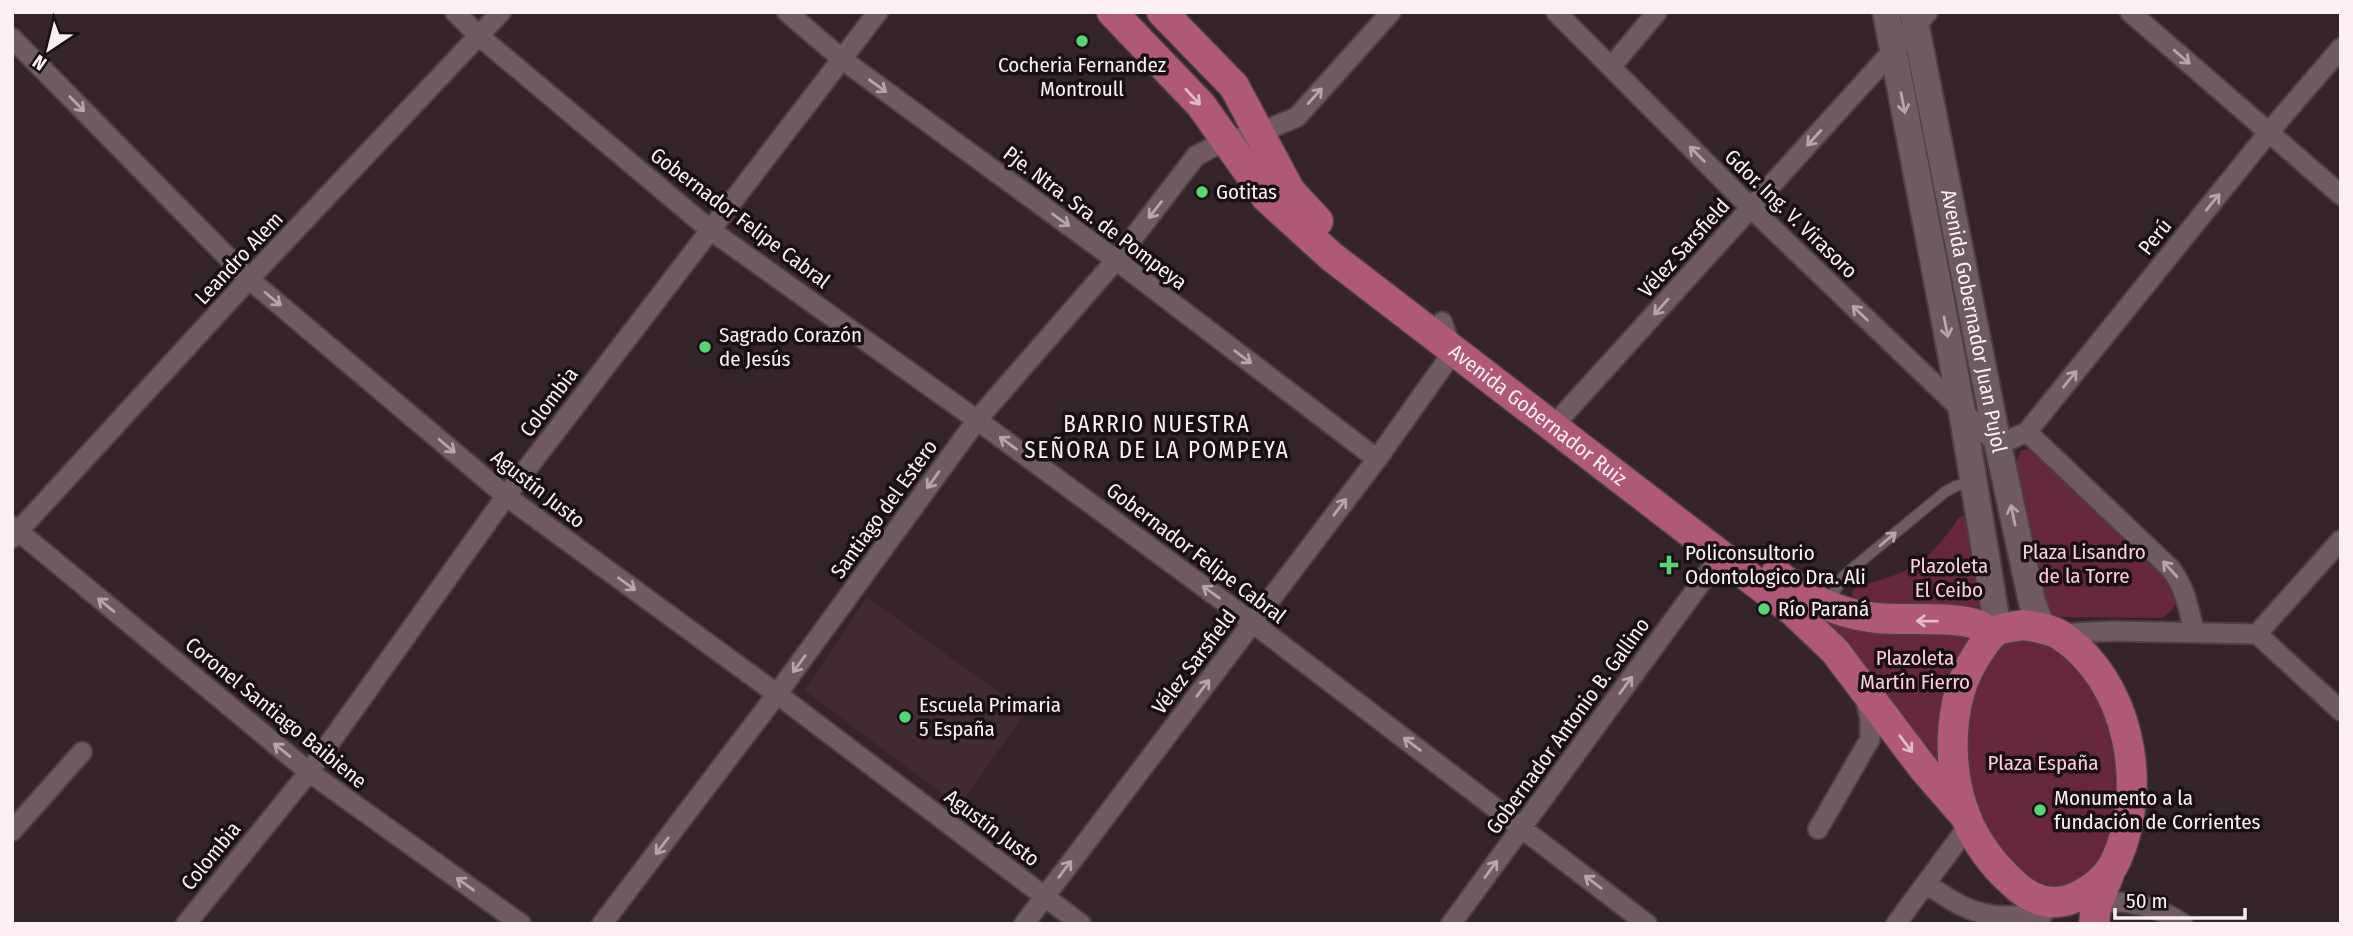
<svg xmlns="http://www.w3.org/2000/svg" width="2353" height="936" font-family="'Fira Sans Condensed',sans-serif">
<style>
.built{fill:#422a31}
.green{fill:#66263d}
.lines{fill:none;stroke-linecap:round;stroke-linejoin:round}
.lane-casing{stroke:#4c3e43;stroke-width:13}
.street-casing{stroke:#4c3e43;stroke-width:23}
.secondary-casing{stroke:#4c3e43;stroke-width:30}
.primary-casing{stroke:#4c3e43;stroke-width:33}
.lane{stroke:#6f5a60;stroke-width:10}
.street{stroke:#6f5a60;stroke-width:19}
.secondary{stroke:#6f5a60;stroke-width:26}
.primary{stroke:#af5877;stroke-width:30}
.oneway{stroke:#b6a5aa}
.oneway2{stroke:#e1bbc8}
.poi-dot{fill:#55d672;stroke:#170f11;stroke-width:2.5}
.labels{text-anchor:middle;stroke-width:7;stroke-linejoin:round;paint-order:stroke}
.poi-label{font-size:21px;fill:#fcf0f3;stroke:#170f11;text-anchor:start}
.street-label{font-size:21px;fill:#fcf0f3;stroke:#170f11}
.park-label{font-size:21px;fill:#fccdda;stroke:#170f11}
.neighbourhood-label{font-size:23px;letter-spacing:2px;fill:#fcf0f3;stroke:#170f11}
</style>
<rect width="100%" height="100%" fill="#342328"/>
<path class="built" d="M 867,597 L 1026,712 L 959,806 L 805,691 Z"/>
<path class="green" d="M 2027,449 L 2034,449 L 2171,575 L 2179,599 L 2171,611 L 2162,618 L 2055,617 L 2046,614 L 2014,466 L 2021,451 Z
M 1964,515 L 1969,516 L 1981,604 L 1974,610 L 1860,602 L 1853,597 L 1852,592 L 1855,588 C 1913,570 1923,568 1959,518 Z
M 1822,616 L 1967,635 L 1970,643 L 1941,756 L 1936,760 L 1818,621 Z
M 2025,635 L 2060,645 L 2103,696 L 2125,777 L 2102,866 L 2068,889 L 2036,887 L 1994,849 L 1966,784 L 1967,694 L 1997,646 Z"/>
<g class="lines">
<defs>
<path id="lane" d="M 1828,603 L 1843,577 L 1854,567 L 1945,492 L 1956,486 L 1971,482"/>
<path id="street" d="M 455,12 L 479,36 L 709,229 L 977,420 L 1253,623 L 1647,924
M 787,12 L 843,60 L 1116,260 L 1377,459
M 1556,12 L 1751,208 L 1998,445 L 2027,432 L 2269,132 L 2341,48
M 2130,12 L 2341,195
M 12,38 L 249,279 L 506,496 L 777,694 L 1081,924
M 1611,67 L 1657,12
M 1564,414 L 1928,12
M 2027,432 L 2171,569 C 2185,588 2189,609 2194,631
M 12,526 L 309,772 L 521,924
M 12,538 L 249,279 L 501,12
M 2058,634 L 2112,631 L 2257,634
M 2257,634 L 2341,540
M 2257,634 L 2341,711
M 1818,829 L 1870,739 L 1870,719 L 1865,697
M 12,831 L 82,752
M 1927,884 C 1974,917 1986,918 2043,915
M 2088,904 C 2098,907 2105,902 2115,902 C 2137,902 2166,911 2183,924
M 186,924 L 309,772 L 506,496 L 878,12
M 602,924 L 777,694 L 977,420 L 1116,260 L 1196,156 L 1225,141 L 1259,133 L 1297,117 L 1391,12
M 1024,924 L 1377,459 L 1453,352 L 1442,322
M 1451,924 L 1722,554
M 1896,924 L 1969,825"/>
<g id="secondary">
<path d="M 1886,12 L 1962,411 L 1998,630"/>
<path id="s1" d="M 1913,12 L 1998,445 L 2032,602 L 2042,628"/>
</g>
<g id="primary">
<path id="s2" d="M 1112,12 L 1201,105 L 1267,198 L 1332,257 L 1793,611 L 1835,651 L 1924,769 L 1965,816"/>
<path d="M 1162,12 L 1234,86 L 1290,191 L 1318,221"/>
<path d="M 1776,574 C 1805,596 1832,612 1869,617 C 1899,622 1954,615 1978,625 C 1983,627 1987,631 1991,635"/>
<path d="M 2024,625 C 2036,627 2050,629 2060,635 C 2130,681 2149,787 2116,860 C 2108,877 2092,890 2074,898 C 2050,908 2029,899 2012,882 C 1993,865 1975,841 1966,817 C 1947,770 1947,702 1975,658 C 1981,649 1988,635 1998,630 C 2006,627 2016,626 2024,625 Z"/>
<path d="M 2094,924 L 2096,906 L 2109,874"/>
</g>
</defs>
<use href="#lane" class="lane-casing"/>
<use href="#street" class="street-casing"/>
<use href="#secondary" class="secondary-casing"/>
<use href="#primary" class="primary-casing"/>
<use href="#lane" class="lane"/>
<use href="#street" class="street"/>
<use href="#secondary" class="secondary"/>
<use href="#primary" class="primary"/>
</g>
<defs><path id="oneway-shaft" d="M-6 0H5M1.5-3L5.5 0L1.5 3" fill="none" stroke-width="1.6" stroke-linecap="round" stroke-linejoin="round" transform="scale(1.75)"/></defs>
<g class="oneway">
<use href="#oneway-shaft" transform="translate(2182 57) rotate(41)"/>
<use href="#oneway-shaft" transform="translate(878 86) rotate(36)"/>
<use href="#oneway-shaft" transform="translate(1315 96) rotate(-48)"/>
<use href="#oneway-shaft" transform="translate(1903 103) rotate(79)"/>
<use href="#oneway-shaft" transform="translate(77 104) rotate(46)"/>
<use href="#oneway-shaft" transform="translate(1814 138) rotate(132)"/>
<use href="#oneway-shaft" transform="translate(1697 154) rotate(-135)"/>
<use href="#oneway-shaft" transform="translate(2213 202) rotate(-51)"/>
<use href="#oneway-shaft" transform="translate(1155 210) rotate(128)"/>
<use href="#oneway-shaft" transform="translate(1061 220) rotate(36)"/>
<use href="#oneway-shaft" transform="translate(273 299) rotate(40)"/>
<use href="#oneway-shaft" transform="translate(1661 307) rotate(132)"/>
<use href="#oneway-shaft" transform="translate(1860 313) rotate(-136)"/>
<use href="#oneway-shaft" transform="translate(1946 327) rotate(79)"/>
<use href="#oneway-shaft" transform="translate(1243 357) rotate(37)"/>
<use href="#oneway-shaft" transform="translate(2070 379) rotate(-51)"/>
<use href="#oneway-shaft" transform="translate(1008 443) rotate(-144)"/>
<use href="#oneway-shaft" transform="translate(447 446) rotate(40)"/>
<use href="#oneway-shaft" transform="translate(933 480) rotate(126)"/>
<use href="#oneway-shaft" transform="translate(1340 507) rotate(-53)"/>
<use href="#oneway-shaft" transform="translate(2013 515) rotate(-102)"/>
<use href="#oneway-shaft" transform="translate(1888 539) rotate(-40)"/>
<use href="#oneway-shaft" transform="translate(2170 569) rotate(-132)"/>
<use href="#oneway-shaft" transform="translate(627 584) rotate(36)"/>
<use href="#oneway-shaft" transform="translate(1211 592) rotate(-144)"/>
<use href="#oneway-shaft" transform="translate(106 605) rotate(-141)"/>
<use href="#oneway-shaft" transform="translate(799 664) rotate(126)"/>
<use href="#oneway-shaft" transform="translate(1626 685) rotate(-54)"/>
<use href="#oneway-shaft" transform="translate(1203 688) rotate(-53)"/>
<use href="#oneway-shaft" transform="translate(1412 744) rotate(-143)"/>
<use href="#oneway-shaft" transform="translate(282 750) rotate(-141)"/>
<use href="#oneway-shaft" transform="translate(662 846) rotate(127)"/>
<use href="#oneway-shaft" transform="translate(1065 869) rotate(-53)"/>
<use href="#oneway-shaft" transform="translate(1491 869) rotate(-54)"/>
<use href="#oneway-shaft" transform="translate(1593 882) rotate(-143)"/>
<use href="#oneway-shaft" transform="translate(465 884) rotate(-144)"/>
</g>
<g class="oneway2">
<use href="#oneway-shaft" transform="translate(1193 97) rotate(47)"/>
<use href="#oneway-shaft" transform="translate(1927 621) rotate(-179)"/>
<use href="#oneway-shaft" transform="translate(1906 744) rotate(53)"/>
</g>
<g class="poi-dot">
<circle cx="1082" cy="41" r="7"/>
<circle cx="1202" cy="192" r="7"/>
<circle cx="705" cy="347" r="7"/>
<path d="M1665.5 554.5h7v7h7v7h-7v7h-7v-7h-7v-7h7z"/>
<circle cx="1764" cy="609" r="7"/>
<circle cx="905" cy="717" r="7"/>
<circle cx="2040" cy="810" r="7"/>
</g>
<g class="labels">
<g class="poi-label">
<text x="1082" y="72" text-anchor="middle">Cocheria Fernandez<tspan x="1082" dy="24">Montroull</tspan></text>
<text x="1216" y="199">Gotitas</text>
<text x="719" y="342">Sagrado Corazón<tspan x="719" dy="24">de Jesús</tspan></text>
<text x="1685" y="560">Policonsultorio<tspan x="1685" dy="24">Odontologico Dra. Ali</tspan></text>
<text x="1778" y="616">Río Paraná</text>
<text x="919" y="712">Escuela Primaria<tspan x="919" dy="24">5 España</tspan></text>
<text x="2054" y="805">Monumento a la<tspan x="2054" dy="24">fundación de Corrientes</tspan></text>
</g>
<g class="street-label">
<text transform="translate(1791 214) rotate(44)" y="7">Gdor. Ing. V. Virasoro</text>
<text transform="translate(740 218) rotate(37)" y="7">Gobernador Felipe Cabral</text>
<text transform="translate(1095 218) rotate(37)" y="7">Pje. Ntra. Sra. de Pompeya</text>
<text transform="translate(2155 237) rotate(-51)" y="7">Perú</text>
<text transform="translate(1684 248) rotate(-48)" y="7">Vélez Sarsfield</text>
<text transform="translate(239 258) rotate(-47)" y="7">Leandro Alem</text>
<text dy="7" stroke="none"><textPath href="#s1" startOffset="315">Avenida Gobernador Juan Pujol</textPath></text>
<text transform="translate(549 402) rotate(-53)" y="7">Colombia</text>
<text dy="7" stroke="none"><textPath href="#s2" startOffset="590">Avenida Gobernador Ruiz</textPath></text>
<text transform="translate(538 489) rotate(38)" y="7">Agustín Justo</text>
<text transform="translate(884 509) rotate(-54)" y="7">Santiago del Estero</text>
<text transform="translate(1196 553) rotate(37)" y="7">Gobernador Felipe Cabral</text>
<text transform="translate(1194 662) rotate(-53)" y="7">Vélez Sarsfield</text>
<text transform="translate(276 713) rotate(39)" y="7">Coronel Santiago Baibiene</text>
<text transform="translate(1568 726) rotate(-54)" y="7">Gobernador Antonio B. Gallino</text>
<text transform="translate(992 828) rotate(37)" y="7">Agustín Justo</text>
<text transform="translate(211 856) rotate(-51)" y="7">Colombia</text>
</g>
<g class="park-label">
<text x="2084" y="559">Plaza Lisandro<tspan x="2084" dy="24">de la Torre</tspan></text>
<text x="1949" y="573">Plazoleta<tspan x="1949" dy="24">El Ceibo</tspan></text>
<text x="1915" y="665">Plazoleta<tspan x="1915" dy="24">Martín Fierro</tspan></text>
<text x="2043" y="770">Plaza España</text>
</g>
<g class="neighbourhood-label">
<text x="1157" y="432">BARRIO NUESTRA<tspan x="1157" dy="26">SEÑORA DE LA POMPEYA</tspan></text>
</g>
</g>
<rect width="2353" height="936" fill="none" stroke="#fcf0f3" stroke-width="28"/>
<g transform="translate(49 49) rotate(215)" stroke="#170f11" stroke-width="5" paint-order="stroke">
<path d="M0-5L12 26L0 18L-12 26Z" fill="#fcf0f3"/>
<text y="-10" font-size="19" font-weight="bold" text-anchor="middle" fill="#fcf0f3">N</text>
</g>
<path d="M2115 908v10h130v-10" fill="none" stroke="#fcf0f3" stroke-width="3.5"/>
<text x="2126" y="908" font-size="21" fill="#fcf0f3" stroke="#170f11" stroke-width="5" paint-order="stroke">50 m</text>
</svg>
